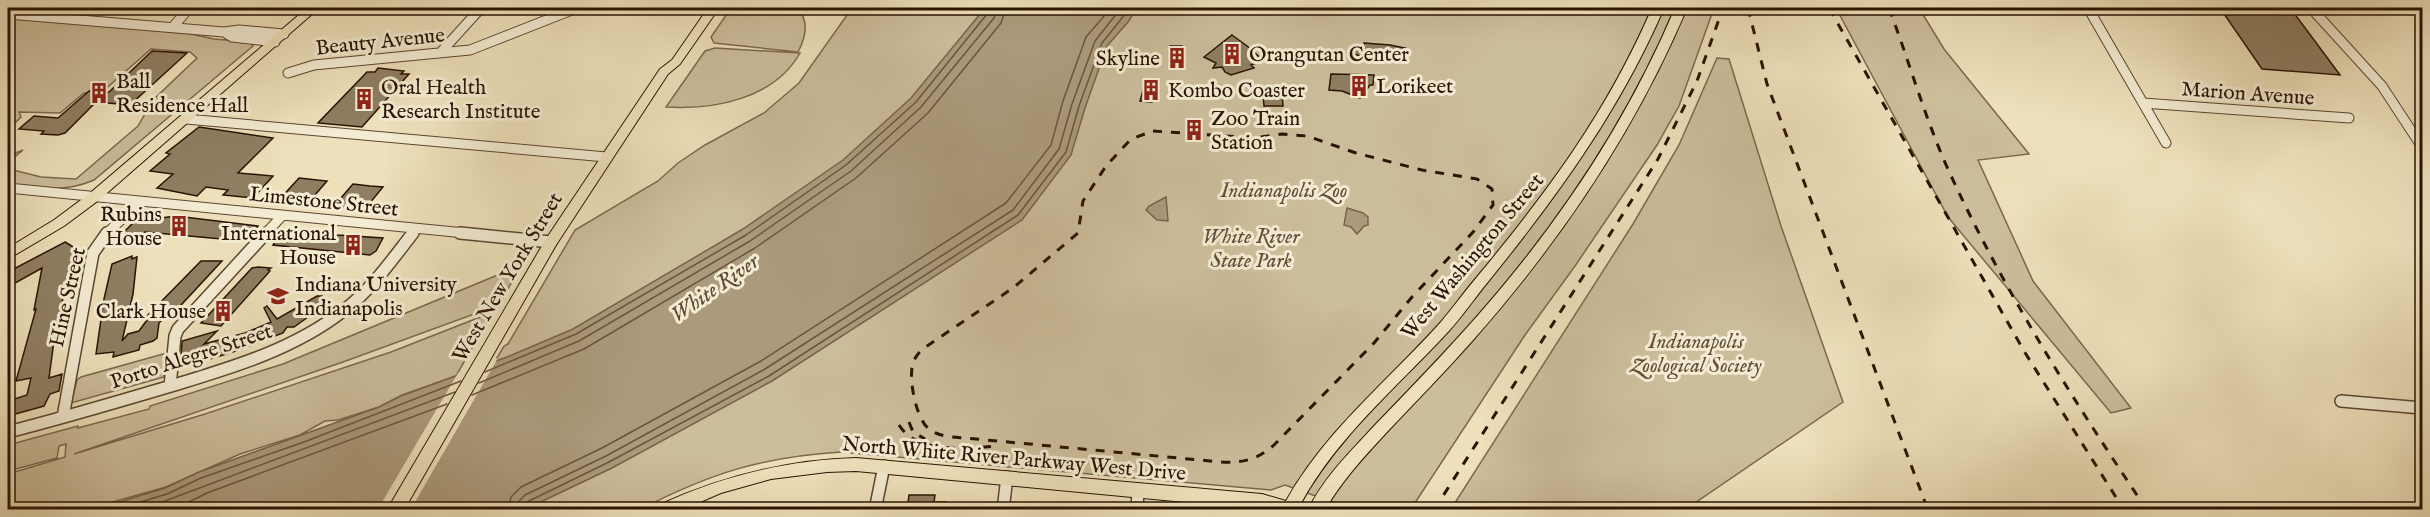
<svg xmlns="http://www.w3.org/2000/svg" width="2430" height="517" font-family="'IM FELL English',serif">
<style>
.green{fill:#ccbd9b;stroke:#7b684e;stroke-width:1.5}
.water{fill:#ab9a7b;stroke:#77644b;stroke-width:1.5}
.pier{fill:#ede0ba}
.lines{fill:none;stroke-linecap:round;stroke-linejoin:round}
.shore{stroke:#6a563e;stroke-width:1.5}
.building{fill:#8f7e62;stroke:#2a1302;stroke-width:1.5}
.minor-far1-casing{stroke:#5b4630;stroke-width:11}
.minor-casing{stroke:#5b4630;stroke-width:14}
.major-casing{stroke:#2a1302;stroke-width:2}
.minor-far1{stroke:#f3ebd2;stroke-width:9}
.minor{stroke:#f3ebd2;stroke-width:11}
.major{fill:#ede0ba;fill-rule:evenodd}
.rail{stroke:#2a1302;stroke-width:3;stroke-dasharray:9 9;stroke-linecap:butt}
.labels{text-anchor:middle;stroke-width:6;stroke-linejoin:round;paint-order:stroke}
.street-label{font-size:21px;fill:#2a1302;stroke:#f3ebd2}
.poi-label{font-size:21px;fill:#2a1302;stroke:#f3ebd2;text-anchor:start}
.park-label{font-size:21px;font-style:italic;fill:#634e38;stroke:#f3ebd2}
.water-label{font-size:22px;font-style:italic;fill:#5e4932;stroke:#f3ebd2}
</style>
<rect width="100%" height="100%" fill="#ede0ba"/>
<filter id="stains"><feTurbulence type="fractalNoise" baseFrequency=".00333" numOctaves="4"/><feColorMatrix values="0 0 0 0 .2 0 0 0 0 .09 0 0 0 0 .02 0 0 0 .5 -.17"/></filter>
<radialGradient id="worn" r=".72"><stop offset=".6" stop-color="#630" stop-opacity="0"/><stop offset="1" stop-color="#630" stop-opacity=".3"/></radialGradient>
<path class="green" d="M 731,8 L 797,8 C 810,21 806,37 798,52 L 714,43 L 711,37 Z
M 852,8 L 1714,8 L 1679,106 L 1657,145 L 1575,266 L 1525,335 L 1411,509 L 1336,509 L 1338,504 L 1285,485 L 1271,490 L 841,452 C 762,457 711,473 641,509 L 414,510 L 499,360 L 495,361 L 504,346 L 508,344 L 575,230 L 658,181 L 678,163 L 705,145 L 764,113 L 799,83 Z
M 1836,8 L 1919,8 L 1944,49 L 2029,154 L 1978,160 L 2033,281 L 2131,408 L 2111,413 L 1948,217 Z
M 8,18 L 182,32 L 214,39 L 250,42 L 253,46 L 94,180 C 67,192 36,190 8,183 L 8,156 L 23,150 L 9,162 L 9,169 L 41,177 L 76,179 L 138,126 L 153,100 L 197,58 L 190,52 L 151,49 L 102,92 L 84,93 L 60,113 L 19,112 L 21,117 L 8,130 Z
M 715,48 L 800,53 C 774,99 714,110 666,107 L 705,51 Z
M 1717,58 L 1729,59 L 1781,226 L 1843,402 L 1686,509 L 1451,509 L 1633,224 L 1679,145 Z
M 517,267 L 519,269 L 499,305 L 343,362 L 74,454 L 205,414 L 391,352 L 493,312 L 456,376 L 402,395 L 379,407 L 338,420 L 325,421 L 300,435 L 240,454 L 166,487 L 88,509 L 8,509 L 8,474 L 65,457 L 66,444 L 59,446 L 57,458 L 8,471 L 8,445 L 78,426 L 78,428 L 149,409 L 150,406 L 283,364 Z
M 163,354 L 165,354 L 164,377 L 71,403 L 77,380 L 81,377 Z"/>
<path class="water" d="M 985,8 L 1137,8 L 1128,22 L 1107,46 L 1085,108 L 1071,155 L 1022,220 L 772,381 L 612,468 L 526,509 L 93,510 L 165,488 L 199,472 L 379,407 L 401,396 L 507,357 L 573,329 L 743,229 L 843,160 L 911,98 Z
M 1166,197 L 1168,221 L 1157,220 L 1146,210 L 1149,206 Z
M 1347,208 L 1363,213 L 1368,217 L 1368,225 L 1364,226 L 1357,234 L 1351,227 L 1344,225 Z"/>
<path class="pier" d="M 498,358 L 411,509 L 378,509 L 458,373 Z"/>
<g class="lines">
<path class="shore" d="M 485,372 L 576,334 L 746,235 L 846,165 L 916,102 L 987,14 L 989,8
M 479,383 L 579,341 L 750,241 L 851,171 L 921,107 L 994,18 L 997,8
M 472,395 L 584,349 L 755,248 L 856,178 L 928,113 L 1001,23 L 1006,8
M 114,510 L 167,494 L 201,478 L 304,442 L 461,381
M 141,510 L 455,392
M 173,510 L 207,493 L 447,404
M 509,510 L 511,497 L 521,487 L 602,448 L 761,361 L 1006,203 L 1051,145 L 1063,101 L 1086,37 L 1111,8
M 518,510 L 519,501 L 525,495 L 606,456 L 765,369 L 1013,210 L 1059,149 L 1072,104 L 1095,41 L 1121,8
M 525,510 L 529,501 L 609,462 L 769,376 L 1018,215 L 1066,152 L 1079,106 L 1102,43 L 1130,8"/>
</g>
<path class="building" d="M 2220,8 L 2291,9 L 2340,75 L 2262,69 Z
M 1232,35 L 1247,46 L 1263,60 L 1251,65 L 1254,68 L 1231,75 L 1225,72 L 1222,67 L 1213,68 L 1216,63 L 1204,57 Z
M 1364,43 L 1390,45 L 1405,48 L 1390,56 L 1390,59 L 1384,58 L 1381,62 L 1350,53 L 1355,46 L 1364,46 Z
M 1170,46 L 1182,46 L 1183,66 L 1171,66 Z
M 152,51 L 187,53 L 130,105 L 96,102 L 65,133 L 58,135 L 41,134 L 44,131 L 19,129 L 34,116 L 58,118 L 89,91 L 109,92 Z
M 378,68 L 404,71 L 401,74 L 409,74 L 362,127 L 318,123 L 367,72 L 375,72 Z
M 1331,74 L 1374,75 L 1373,85 L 1370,85 L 1360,98 L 1342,91 L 1329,90 Z
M 1146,80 L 1158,80 L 1152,102 L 1140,101 Z
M 1282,94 L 1283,106 L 1264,106 L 1263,95 Z
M 199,127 L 273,138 L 238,173 L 273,176 L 253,198 L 223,195 L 228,190 L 206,187 L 197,196 L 157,188 L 173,174 L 150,171 L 170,154 L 166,153 Z
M 299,178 L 327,181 L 308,203 L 279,200 Z
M 353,184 L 370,186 L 383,187 L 365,209 L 334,206 Z
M 140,216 L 161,218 L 176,216 L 258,226 L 244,241 L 145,232 L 142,236 L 122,234 Z
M 291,229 L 337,235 L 383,238 L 376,251 L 370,255 L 273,245 L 280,233 Z
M 65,242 L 80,251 L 73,255 L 55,333 L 49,378 L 62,374 L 59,391 L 50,394 L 44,406 L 8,416 L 8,401 L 27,395 L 31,378 L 16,381 L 36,309 L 34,310 L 42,268 L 8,287 L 8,272 Z
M 132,256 L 132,259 L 137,257 L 133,294 L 122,341 L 128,334 L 139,331 L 150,316 L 147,316 L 201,261 L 222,261 L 169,318 L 163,319 L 159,323 L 157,338 L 153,341 L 140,345 L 139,350 L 113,357 L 114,352 L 96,354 L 104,299 L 112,264 Z
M 258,267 L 271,268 L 268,270 L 270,271 L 221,326 L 201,323 L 252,268 Z
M 317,296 L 322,296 L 329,302 L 294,327 L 287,327 L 283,333 L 233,352 L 190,365 L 190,361 L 186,363 L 187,355 L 181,357 L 182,341 L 217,331 L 204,344 L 245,333 L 271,322 L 264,308 L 267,306 L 277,319 Z
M 909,495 L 935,495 L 934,502 L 946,502 L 945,510 L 907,510 Z"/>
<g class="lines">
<defs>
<path id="minor-far1" d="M 2088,8 L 2166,143
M 2311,8 L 2382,86 L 2422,147
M 8,14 L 224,32 L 239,30 L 284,34
M 173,27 L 189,8
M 227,34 L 232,37 L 275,42
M 441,52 L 481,8
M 288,73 L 314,65 L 470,50 L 577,8
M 2143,103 L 2349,118
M 186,119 L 606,157
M 8,188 L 475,234
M 106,234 L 140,202
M 265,234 L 282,216
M 412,234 L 415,230"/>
<path id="minor" d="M 460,233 L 551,242
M 170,386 L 175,336 L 178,329 L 266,233
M 2341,401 L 2422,408
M 63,417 L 93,253 L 107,233
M 8,432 C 63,418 117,402 171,386 C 230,368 293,350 343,311 C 371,290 391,261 413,233
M 875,510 L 884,466
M 1003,510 L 1007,477
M 1137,510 L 1138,489"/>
<path id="major" d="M 307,8 L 319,8 L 99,200 L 64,226 L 8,259 L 8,248 L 54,220 L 89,194 Z
M 708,8 L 719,8 L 680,64 L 668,74 L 556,245 L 404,510 L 387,510 L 546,239 L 660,69 L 672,60 Z
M 1652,8 L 1664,8 C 1620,110 1557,197 1487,283 C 1474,299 1462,317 1447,333 C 1396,388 1336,438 1300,505 L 1303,510 L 1269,510 L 856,471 L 827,472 L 771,479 L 721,493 L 682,510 L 657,510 L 659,505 C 723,476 786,460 856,458 L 1262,494 L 1286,501 C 1325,431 1387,382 1440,323 C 1453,308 1464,292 1477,277 C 1549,190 1607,112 1652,8 Z
M 1675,8 L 1687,8 C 1635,131 1562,239 1474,339 C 1446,371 1416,401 1387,432 C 1365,456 1342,480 1325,510 L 1308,510 C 1324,477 1351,451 1376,424 C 1405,394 1434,364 1463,332 C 1551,235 1624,129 1675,8 Z"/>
</defs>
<use href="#minor-far1" class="minor-far1-casing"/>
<use href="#minor" class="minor-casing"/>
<use href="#major" class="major-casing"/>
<use href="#minor-far1" class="minor-far1"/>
<use href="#minor" class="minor"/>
<use href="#major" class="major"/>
<path class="rail" d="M 1748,8 L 1767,84 L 1928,510
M 1829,8 L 2024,351 L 2124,510
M 1889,8 C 1909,61 1924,115 1947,167 C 2002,288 2073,400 2147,510
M 1153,131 L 1254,138 L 1282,134 L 1307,136 L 1356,153 L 1422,170 L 1477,179 L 1492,189 L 1493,205 L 1474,231 L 1412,297 L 1374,343 L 1274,445 C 1257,460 1243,463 1221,462 L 965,438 C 953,437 939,437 929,429 C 916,419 908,378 913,363 C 915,357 919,352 924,348 L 1013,288 L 1078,233 L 1083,201 L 1106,166 L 1131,139 Z
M 909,422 L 913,432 L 925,439
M 899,425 C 917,454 966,449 995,446
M 1434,510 L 1658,159 L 1697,81 L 1723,8"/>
</g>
<defs>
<symbol id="building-bare" viewBox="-9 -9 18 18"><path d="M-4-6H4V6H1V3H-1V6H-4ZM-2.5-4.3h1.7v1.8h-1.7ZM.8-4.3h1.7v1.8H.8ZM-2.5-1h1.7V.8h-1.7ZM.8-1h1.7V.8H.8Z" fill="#8f2418" stroke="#f3ebd2" stroke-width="2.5" paint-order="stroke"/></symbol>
<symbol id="university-bare" viewBox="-9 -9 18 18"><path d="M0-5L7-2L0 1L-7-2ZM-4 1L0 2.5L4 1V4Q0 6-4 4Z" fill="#8f2418" stroke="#f3ebd2" stroke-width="2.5" paint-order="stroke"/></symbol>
</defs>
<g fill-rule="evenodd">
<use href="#building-bare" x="1217" y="39" width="30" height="30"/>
<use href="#building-bare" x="1162" y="43" width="30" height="30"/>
<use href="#building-bare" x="1344" y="71" width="30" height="30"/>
<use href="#building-bare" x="1136" y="75" width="30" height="30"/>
<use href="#building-bare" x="84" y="78" width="30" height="30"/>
<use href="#building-bare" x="349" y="84" width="30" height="30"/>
<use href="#building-bare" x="1179" y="115" width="30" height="30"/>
<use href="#building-bare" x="164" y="211" width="30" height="30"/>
<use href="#building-bare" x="338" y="230" width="30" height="30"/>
<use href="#university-bare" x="263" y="281" width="30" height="30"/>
<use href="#building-bare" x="208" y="296" width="30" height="30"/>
</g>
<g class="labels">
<g class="street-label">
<text transform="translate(380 41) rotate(-6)" y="7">Beauty Avenue</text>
<text transform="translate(2248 93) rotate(4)" y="7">Marion Avenue</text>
<text transform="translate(324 201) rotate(6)" y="7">Limestone Street</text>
<text transform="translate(1472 256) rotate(-50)" y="7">West Washington Street</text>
<text transform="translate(507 277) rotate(-59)" y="7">West New York Street</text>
<text transform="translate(67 297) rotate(-77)" y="7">Hine Street</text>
<text transform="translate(191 356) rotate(-18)" y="7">Porto Alegre Street</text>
<text transform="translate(1014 458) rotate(5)" y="7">North White River Parkway West Drive</text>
</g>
<g class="poi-label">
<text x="1249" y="61">Orangutan Center</text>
<text x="1160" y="65" text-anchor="end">Skyline</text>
<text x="116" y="88">Ball<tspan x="116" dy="24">Residence Hall</tspan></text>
<text x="1376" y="93">Lorikeet</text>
<text x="381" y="94">Oral Health<tspan x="381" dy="24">Research Institute</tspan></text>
<text x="1168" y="97">Kombo Coaster</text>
<text x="1211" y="125">Zoo Train<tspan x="1211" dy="24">Station</tspan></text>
<text x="162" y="221" text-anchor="end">Rubins<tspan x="162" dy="24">House</tspan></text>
<text x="336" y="240" text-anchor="end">International<tspan x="336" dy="24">House</tspan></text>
<text x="295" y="291">Indiana University<tspan x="295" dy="24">Indianapolis</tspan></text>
<text x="206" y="318" text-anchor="end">Clark House</text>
</g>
<g class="park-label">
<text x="1284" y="197">Indianapolis Zoo</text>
<text x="1251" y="243">White River<tspan x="1251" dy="24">State Park</tspan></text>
<text x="1696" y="348">Indianapolis<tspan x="1696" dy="24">Zoological Society</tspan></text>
</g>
<g class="water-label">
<text transform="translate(714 287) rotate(-35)" y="8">White River</text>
</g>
</g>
<rect width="2430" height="517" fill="none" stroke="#ede0ba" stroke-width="30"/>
<rect x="9" y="9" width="2412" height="499" fill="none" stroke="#2a1302" stroke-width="3"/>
<rect x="15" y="15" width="2400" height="487" fill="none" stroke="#2a1302" stroke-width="1.5"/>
<rect width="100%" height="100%" filter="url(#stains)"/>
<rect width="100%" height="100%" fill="url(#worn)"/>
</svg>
